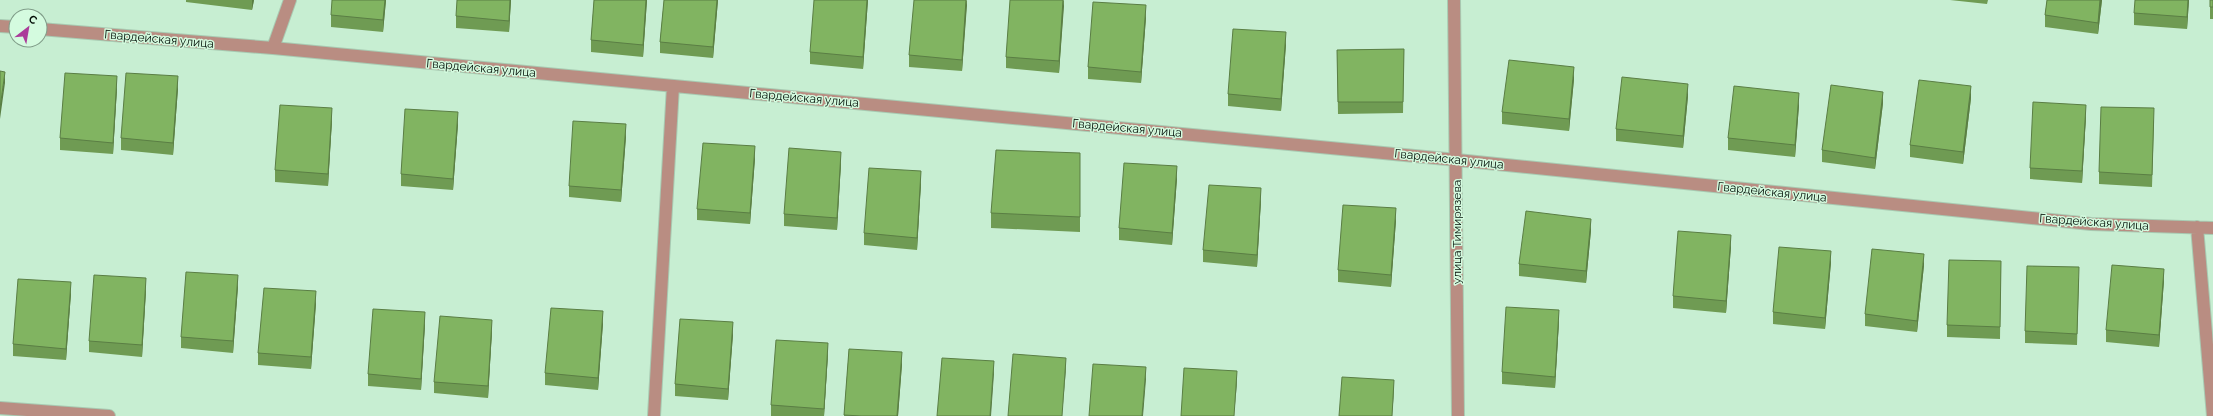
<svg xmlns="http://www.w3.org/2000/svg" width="2213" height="416" font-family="Raleway,sans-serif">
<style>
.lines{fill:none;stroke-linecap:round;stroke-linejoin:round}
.minor-casing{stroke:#a8cab2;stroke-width:14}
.minor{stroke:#b98d82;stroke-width:12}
.wall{fill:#6f9b53}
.shaded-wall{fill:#5a7e44}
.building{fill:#81b461;stroke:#5a7e44}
.labels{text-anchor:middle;stroke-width:3;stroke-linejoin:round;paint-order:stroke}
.street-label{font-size:12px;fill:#030f07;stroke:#d4fbdf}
</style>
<rect width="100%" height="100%" fill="#c7eed2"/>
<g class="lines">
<defs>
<path id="minor" d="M 1454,0 L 1458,416
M 0,26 L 16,27
M 40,29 L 273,48 L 1457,160 L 2091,224 L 2213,228
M 273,48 L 290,0
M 2197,227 L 2213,416
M 0,408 L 109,416
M 654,416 L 673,86"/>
</defs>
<use href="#minor" class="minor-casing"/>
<use href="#minor" class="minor"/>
</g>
<path class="wall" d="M 186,0 L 254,0 L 252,10 L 186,2 Z
M 386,0 L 383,32 L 331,27 L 331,15 Z
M 511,0 L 509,32 L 456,28 L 456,16 Z
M 594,0 L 647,0 L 643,57 L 591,52 L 591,40 Z
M 664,0 L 718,0 L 713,58 L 660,53 L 660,42 Z
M 868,0 L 863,69 L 810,64 L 810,52 Z
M 967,0 L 962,71 L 909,67 L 909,55 Z
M 1064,0 L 1059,73 L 1006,68 L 1006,57 Z
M 1950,0 L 1988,0 L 1987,4 Z
M 2047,0 L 2102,0 L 2098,34 L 2045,27 L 2045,15 Z
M 2189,0 L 2187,29 L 2134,25 L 2134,13 Z
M 2210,0 L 2213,0 L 2213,19 L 2210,19 Z
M 1146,17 L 1141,83 L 1088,79 L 1088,67 Z
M 1286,44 L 1281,111 L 1228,106 L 1228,94 Z
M 1404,49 L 1403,113 L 1338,114 L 1337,50 Z
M 1574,79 L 1569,131 L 1502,124 L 1502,112 Z
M 117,88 L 113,154 L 60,150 L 60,138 Z
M 178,88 L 173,155 L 121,150 L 121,138 Z
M 1688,96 L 1683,148 L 1616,141 L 1616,129 Z
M 1971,98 L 1963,164 L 1910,157 L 1910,145 Z
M 1883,103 L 1875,169 L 1822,162 L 1822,150 Z
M 1799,105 L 1795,157 L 1728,150 L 1728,138 Z
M 2086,116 L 2082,183 L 2030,179 L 2030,168 Z
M 332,120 L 328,186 L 275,182 L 275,170 Z
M 2154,120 L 2152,187 L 2099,184 L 2099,172 Z
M 458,124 L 453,190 L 401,186 L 401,174 Z
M 626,136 L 621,202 L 569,197 L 569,186 Z
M 1080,153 L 1080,232 L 991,228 L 991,213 Z
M 755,158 L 750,224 L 697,220 L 697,209 Z
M 841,163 L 837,230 L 784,226 L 784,214 Z
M 1177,178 L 1172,245 L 1119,240 L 1119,228 Z
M 921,183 L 917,250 L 864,245 L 864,233 Z
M 1261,200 L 1257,267 L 1203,262 L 1203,250 Z
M 1396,220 L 1391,287 L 1338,282 L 1338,270 Z
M 1591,230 L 1586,283 L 1519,276 L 1519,264 Z
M 1731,246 L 1726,313 L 1673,308 L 1673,296 Z
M 2001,261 L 2000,339 L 1947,337 L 1947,325 Z
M 1831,262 L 1825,329 L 1773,324 L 1773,312 Z
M 1924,265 L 1917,332 L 1865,326 L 1865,314 Z
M 2079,278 L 2077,345 L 2025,343 L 2025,331 Z
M 2164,280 L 2159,347 L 2106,342 L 2106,330 Z
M 238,286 L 233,353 L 181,348 L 181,337 Z
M 146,290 L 142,357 L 89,352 L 89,341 Z
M 71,293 L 66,360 L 13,356 L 13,344 Z
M 316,303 L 311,369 L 258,365 L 258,353 Z
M 1559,321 L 1555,388 L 1502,384 L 1502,372 Z
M 603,323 L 598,390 L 545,385 L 545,373 Z
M 425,324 L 421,390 L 368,386 L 368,374 Z
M 492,331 L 488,398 L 434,393 L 434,382 Z
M 733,334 L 728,400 L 675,396 L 675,384 Z
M 849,349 L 902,364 L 898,416 L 844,416 Z
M 828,354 L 824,416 L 771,416 L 771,405 Z"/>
<path class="shaded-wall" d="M 252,0 L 254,0 L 252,10 Z
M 385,0 L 386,0 L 383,32 L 383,20 Z
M 510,0 L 511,0 L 509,32 L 509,21 Z
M 646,0 L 647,0 L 643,57 L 643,45 Z
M 717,0 L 718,0 L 713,58 L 713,47 Z
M 867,0 L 868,0 L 863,69 L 863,57 Z
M 966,0 L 967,5 L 962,71 L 962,60 Z
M 1063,0 L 1064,6 L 1059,73 L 1059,61 Z
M 2100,0 L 2102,0 L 2098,34 L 2098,23 Z
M 2188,0 L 2189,0 L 2187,29 L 2187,17 Z
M 1146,5 L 1146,17 L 1141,83 L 1141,72 Z
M 1286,32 L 1286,44 L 1281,111 L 1281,99 Z
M 1574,67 L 1574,79 L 1569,131 L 1569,119 Z
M 5,72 L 5,83 L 0,119 L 0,108 Z
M 117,76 L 117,88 L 113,154 L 113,143 Z
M 178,76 L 178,88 L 173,155 L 173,143 Z
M 1688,84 L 1688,96 L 1683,148 L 1683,136 Z
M 1971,86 L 1971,98 L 1963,164 L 1963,152 Z
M 1883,92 L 1883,103 L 1875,169 L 1875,158 Z
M 1799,93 L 1799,105 L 1795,157 L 1795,145 Z
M 2086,105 L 2086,116 L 2082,183 L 2082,171 Z
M 332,108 L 332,120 L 328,186 L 328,174 Z
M 458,112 L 458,124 L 453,190 L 453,179 Z
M 626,124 L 626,136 L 621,202 L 621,190 Z
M 755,146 L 755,158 L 750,224 L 750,213 Z
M 841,152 L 841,163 L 837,230 L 837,218 Z
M 1177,166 L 1177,178 L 1172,245 L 1172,233 Z
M 921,171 L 921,183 L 917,250 L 917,238 Z
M 1261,188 L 1261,200 L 1257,267 L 1257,255 Z
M 1396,208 L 1396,220 L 1391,287 L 1391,275 Z
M 1591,219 L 1591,230 L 1586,283 L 1586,271 Z
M 1731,235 L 1731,246 L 1726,313 L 1726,301 Z
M 1831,251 L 1831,262 L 1825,329 L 1825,318 Z
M 1924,254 L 1924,265 L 1917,332 L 1917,321 Z
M 2164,269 L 2164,280 L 2159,347 L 2159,335 Z
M 238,275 L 238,286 L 233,353 L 233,341 Z
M 146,278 L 146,290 L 142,357 L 142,345 Z
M 71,282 L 71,293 L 66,360 L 66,349 Z
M 316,291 L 316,303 L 311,369 L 311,357 Z
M 1559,310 L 1559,321 L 1555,388 L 1555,377 Z
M 603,311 L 603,323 L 598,390 L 598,378 Z
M 425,312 L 425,324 L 421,390 L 421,379 Z
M 492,320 L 492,331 L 488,398 L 488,386 Z
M 733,322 L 733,334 L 728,400 L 728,389 Z
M 828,343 L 828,354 L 824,416 L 824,409 Z
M 902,352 L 902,364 L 898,416 L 897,416 Z
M 1066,358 L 1066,369 L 1062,416 Z
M 994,361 L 994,373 L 991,416 L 990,416 Z
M 1146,367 L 1146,379 L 1143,416 L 1142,416 Z
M 1237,371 L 1237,383 L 1234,416 Z
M 1394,380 L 1394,392 L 1392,416 Z"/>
<path class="building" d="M 332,0 L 385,0 L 383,20 L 331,15 Z
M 457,0 L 510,0 L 509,21 L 456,16 Z
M 594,0 L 646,0 L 643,45 L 591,40 Z
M 664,0 L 717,0 L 713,47 L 660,42 Z
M 814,0 L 867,0 L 863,57 L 810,52 Z
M 914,0 L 966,0 L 962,60 L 909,55 Z
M 1010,0 L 1063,0 L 1059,61 L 1006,57 Z
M 2047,0 L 2100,0 L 2098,23 L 2045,15 Z
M 2135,0 L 2188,0 L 2187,17 L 2134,13 Z
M 2210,0 L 2213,0 L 2213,7 L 2210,7 Z
M 1093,2 L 1146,5 L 1141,72 L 1088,67 Z
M 1233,29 L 1286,32 L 1281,99 L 1228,94 Z
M 1404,49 L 1403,102 L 1338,102 L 1337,50 Z
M 1509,60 L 1574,67 L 1569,119 L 1502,112 Z
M 0,71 L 5,72 L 0,108 Z
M 65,73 L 117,76 L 113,143 L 60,138 Z
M 126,73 L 178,76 L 173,143 L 121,138 Z
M 1622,77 L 1688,84 L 1683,136 L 1616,129 Z
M 1919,80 L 1971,86 L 1963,152 L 1910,145 Z
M 1831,85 L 1883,92 L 1875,158 L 1822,150 Z
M 1734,86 L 1799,93 L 1795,145 L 1728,138 Z
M 2033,102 L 2086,105 L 2082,171 L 2030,168 Z
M 280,105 L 332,108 L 328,174 L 275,170 Z
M 2101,107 L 2154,108 L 2152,175 L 2099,172 Z
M 405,109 L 458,112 L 453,179 L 401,174 Z
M 573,121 L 626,124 L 621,190 L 569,186 Z
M 703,143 L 755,146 L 750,213 L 697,209 Z
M 789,148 L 841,152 L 837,218 L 784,214 Z
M 996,150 L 1080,153 L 1080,217 L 991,213 Z
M 1124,163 L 1177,166 L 1172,233 L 1119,228 Z
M 869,168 L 921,171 L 917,238 L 864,233 Z
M 1209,185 L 1261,188 L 1257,255 L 1203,250 Z
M 1343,205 L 1396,208 L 1391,275 L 1338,270 Z
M 1526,211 L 1591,219 L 1586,271 L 1519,264 Z
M 1678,231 L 1731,235 L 1726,301 L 1673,296 Z
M 1779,247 L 1831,251 L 1825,318 L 1773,312 Z
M 1872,249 L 1924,254 L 1917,321 L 1865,314 Z
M 1949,260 L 2001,261 L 2000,327 L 1947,325 Z
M 2112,265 L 2164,269 L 2159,335 L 2106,330 Z
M 2027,266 L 2079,267 L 2077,334 L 2025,331 Z
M 186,272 L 238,275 L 233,341 L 181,337 Z
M 94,275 L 146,278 L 142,345 L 89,341 Z
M 18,279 L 71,282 L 66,349 L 13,344 Z
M 264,288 L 316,291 L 311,357 L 258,353 Z
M 1506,307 L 1559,310 L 1555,377 L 1502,372 Z
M 551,308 L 603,311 L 598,378 L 545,373 Z
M 373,309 L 425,312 L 421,379 L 368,374 Z
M 440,316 L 492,320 L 488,386 L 434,382 Z
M 680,319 L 733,322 L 728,389 L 675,384 Z
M 776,340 L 828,343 L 824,409 L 771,405 Z
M 849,349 L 902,352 L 897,416 L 861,416 L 844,415 Z
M 1013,354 L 1066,358 L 1062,416 L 1008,416 Z
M 942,358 L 994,361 L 990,416 L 937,416 Z
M 1093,364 L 1146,367 L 1142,416 L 1089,416 Z
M 1184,368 L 1237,371 L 1234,416 L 1181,416 Z
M 1342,377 L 1394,380 L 1392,416 L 1339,416 Z"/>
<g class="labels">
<g class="street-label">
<text transform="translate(159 39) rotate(5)" y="4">Гвардейская улица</text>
<text transform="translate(481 68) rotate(5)" y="4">Гвардейская улица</text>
<text transform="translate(804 98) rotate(5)" y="4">Гвардейская улица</text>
<text transform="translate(1127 128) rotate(5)" y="4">Гвардейская улица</text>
<text transform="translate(1449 159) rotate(6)" y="4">Гвардейская улица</text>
<text transform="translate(1772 192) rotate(6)" y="4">Гвардейская улица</text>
<text transform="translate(2094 222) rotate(4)" y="4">Гвардейская улица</text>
<text transform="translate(1457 232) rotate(-90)" y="4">улица Тимирязева</text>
</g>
</g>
<g transform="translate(28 28) rotate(31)"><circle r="19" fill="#d4fbdf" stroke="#809d89"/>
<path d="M0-3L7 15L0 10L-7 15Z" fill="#ab3c9a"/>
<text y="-6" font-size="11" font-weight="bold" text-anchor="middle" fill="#030f07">С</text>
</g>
</svg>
